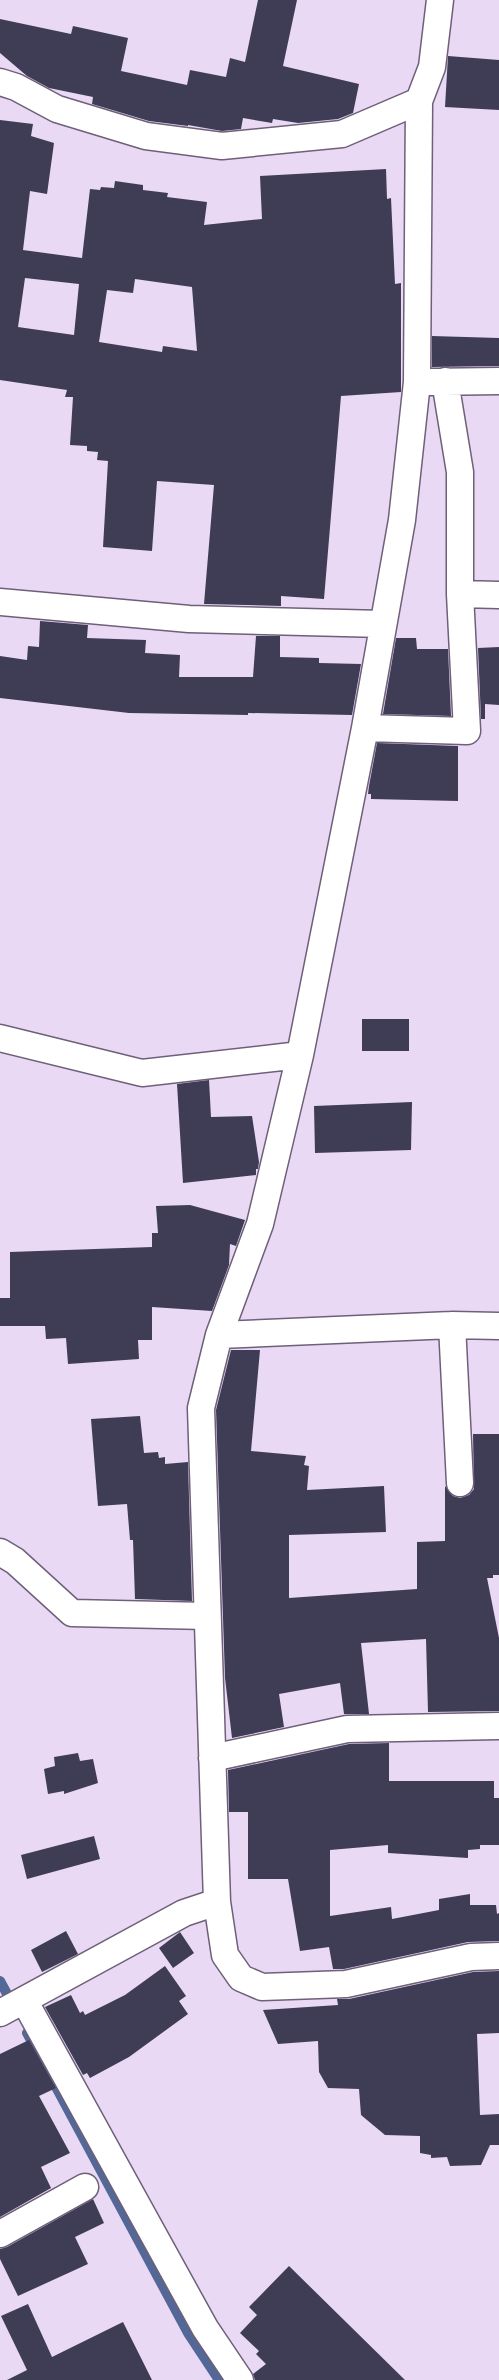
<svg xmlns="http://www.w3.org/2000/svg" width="499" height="2380" font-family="'Times New Roman',serif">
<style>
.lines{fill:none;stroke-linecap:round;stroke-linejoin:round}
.stream{stroke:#536896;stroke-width:10}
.building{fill:#3f3d56;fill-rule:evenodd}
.street-casing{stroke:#6e6078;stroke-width:29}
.street{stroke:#fff;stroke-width:26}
</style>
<rect width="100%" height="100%" fill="#e9d9f5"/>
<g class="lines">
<path class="stream" d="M 0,1981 L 13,2005
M 27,2033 L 188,2333 L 219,2380"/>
</g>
<path class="building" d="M 258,0 L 297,0 L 283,66 L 359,84 L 353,113 L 338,119 L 298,123 L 273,119 L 272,123 L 243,118 L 241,129 L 222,131 L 188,125 L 188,126 L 149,121 L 92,104 L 93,97 L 49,88 L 27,76 L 0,53 L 0,19 L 71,34 L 73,26 L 128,38 L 121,71 L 187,85 L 190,70 L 226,77 L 230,58 L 245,62 Z
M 448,56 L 499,60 L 499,110 L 445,107 Z
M 0,120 L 33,124 L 31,136 L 54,143 L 47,194 L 30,191 L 23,250 L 82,258 L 90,189 L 100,190 L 101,187 L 114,188 L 115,181 L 143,185 L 143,190 L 168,193 L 167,197 L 207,202 L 204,225 L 262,219 L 260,176 L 386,169 L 387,199 L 391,198 L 395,284 L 401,283 L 401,392 L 341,396 L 324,599 L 281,596 L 281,606 L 204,604 L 214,485 L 157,481 L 152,551 L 103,547 L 108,461 L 97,460 L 98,452 L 87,451 L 87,446 L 70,445 L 73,397 L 65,397 L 67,390 L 0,380 ZM 25,278 L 79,284 L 74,335 L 18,327 ZM 135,279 L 192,287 L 197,351 L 163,346 L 162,352 L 99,342 L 107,290 L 133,293 Z
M 432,336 L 499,338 L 499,366 L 432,367 Z
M 40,621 L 88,625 L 87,638 L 146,640 L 145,653 L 180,655 L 179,677 L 253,677 L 256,636 L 280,636 L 280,657 L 319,658 L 319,663 L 361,664 L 352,715 L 248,713 L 248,715 L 129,713 L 0,698 L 0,656 L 27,660 L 28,646 L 39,647 Z
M 396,638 L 416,638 L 417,649 L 448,649 L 451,716 L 383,714 Z
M 499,647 L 499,705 L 485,704 L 485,719 L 481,719 L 478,648 Z
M 377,743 L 458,746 L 458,801 L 371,799 L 371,794 L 368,794 L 369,786 Z
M 362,1019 L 409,1019 L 409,1051 L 362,1051 Z
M 209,1080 L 211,1117 L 252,1116 L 259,1162 L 258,1169 L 256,1169 L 256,1175 L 183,1183 L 177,1084 Z
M 412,1102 L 411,1150 L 315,1153 L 314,1106 Z
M 190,1205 L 245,1220 L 244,1223 L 236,1246 L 230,1244 L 229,1265 L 212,1311 L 152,1307 L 152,1340 L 138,1340 L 139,1359 L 68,1364 L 66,1338 L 46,1339 L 45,1326 L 0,1326 L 0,1298 L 10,1298 L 10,1252 L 152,1247 L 152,1233 L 158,1233 L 156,1206 Z
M 231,1350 L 260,1350 L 251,1451 L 306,1456 L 304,1465 L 309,1466 L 307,1490 L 384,1486 L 386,1532 L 289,1535 L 289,1598 L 417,1589 L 417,1542 L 445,1541 L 445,1486 L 453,1496 L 460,1498 L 469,1495 L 474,1489 L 473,1434 L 499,1434 L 499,1575 L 493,1575 L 493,1578 L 487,1578 L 499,1638 L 499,1711 L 428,1712 L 426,1639 L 361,1643 L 369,1714 L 344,1714 L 340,1683 L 279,1694 L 284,1727 L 232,1738 L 225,1678 L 216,1410 Z
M 140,1416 L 144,1453 L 158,1452 L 159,1458 L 165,1457 L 165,1464 L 188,1462 L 192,1601 L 135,1599 L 133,1540 L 130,1540 L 127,1504 L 98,1506 L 91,1419 Z
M 389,1743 L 389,1781 L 494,1781 L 494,1798 L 499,1798 L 499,1845 L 480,1845 L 480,1849 L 468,1850 L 468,1858 L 388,1853 L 388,1845 L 330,1850 L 330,1916 L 391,1907 L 392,1919 L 439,1910 L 439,1899 L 470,1894 L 470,1905 L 496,1905 L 497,1914 L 499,1913 L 499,1941 L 468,1942 L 344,1969 L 333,1969 L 329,1947 L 300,1951 L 288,1879 L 248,1879 L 248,1812 L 229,1812 L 228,1770 L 349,1744 Z
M 78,1753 L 80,1761 L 93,1759 L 98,1783 L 64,1794 L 64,1791 L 48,1794 L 44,1769 L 55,1766 L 54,1757 Z
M 94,1836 L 100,1859 L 27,1879 L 21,1855 Z
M 66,1931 L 78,1954 L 42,1972 L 31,1950 Z
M 180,1932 L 194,1953 L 173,1968 L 159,1948 Z
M 165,1966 L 186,1996 L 179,2001 L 188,2014 L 129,2057 L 90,2078 L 87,2073 L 83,2075 L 45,2007 L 71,1995 L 80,2013 L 83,2011 L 85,2015 L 125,1995 Z
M 499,1971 L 499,2033 L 477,2034 L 480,2115 L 499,2114 L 499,2145 L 490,2145 L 481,2165 L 450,2166 L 447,2157 L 431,2158 L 431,2155 L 420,2153 L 420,2136 L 385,2135 L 361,2115 L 359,2089 L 328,2088 L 319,2072 L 318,2041 L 278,2044 L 263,2010 L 338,2005 L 337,1999 L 349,1999 L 473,1972 Z
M 29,2040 L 56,2088 L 39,2096 L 70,2153 L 41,2167 L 51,2188 L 0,2217 L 0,2054 Z
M 93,2199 L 104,2223 L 75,2237 L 88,2264 L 18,2296 L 0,2259 L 0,2249 L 7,2247 Z
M 289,2266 L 405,2380 L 255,2380 L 253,2374 L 266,2364 L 256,2354 L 259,2351 L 240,2333 L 257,2315 L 249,2307 Z
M 28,2304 L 52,2357 L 123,2322 L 152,2380 L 7,2380 L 27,2370 L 1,2316 Z"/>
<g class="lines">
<defs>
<path id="street" d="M 440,0 L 432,67 L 419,101 L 417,382 L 402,520 L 365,728 L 300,1055 L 260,1224 L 219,1335 L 201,1408 L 217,1902 L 225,1955 L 241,1978 L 262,1987 L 346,1984 L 471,1957 L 499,1956
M 0,82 L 16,87 L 57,109 L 146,136 L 222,146 L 342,134 L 419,101
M 427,382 L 499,381
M 460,594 L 499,595
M 0,602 L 189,619 L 383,624
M 365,728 L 467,731 L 460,594 L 460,472 L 445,381
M 0,1038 L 142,1073 L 300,1055
M 452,1325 L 460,1483
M 219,1335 L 452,1325 L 499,1326
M 0,1552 L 15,1561 L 72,1613 L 207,1616
M 212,1758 L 347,1729 L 499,1726
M 24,2000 L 205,2328 L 240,2380
M 0,2013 L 184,1913 L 217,1902
M 0,2234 L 85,2187"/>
</defs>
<use href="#street" class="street-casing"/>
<use href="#street" class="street"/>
</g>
</svg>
